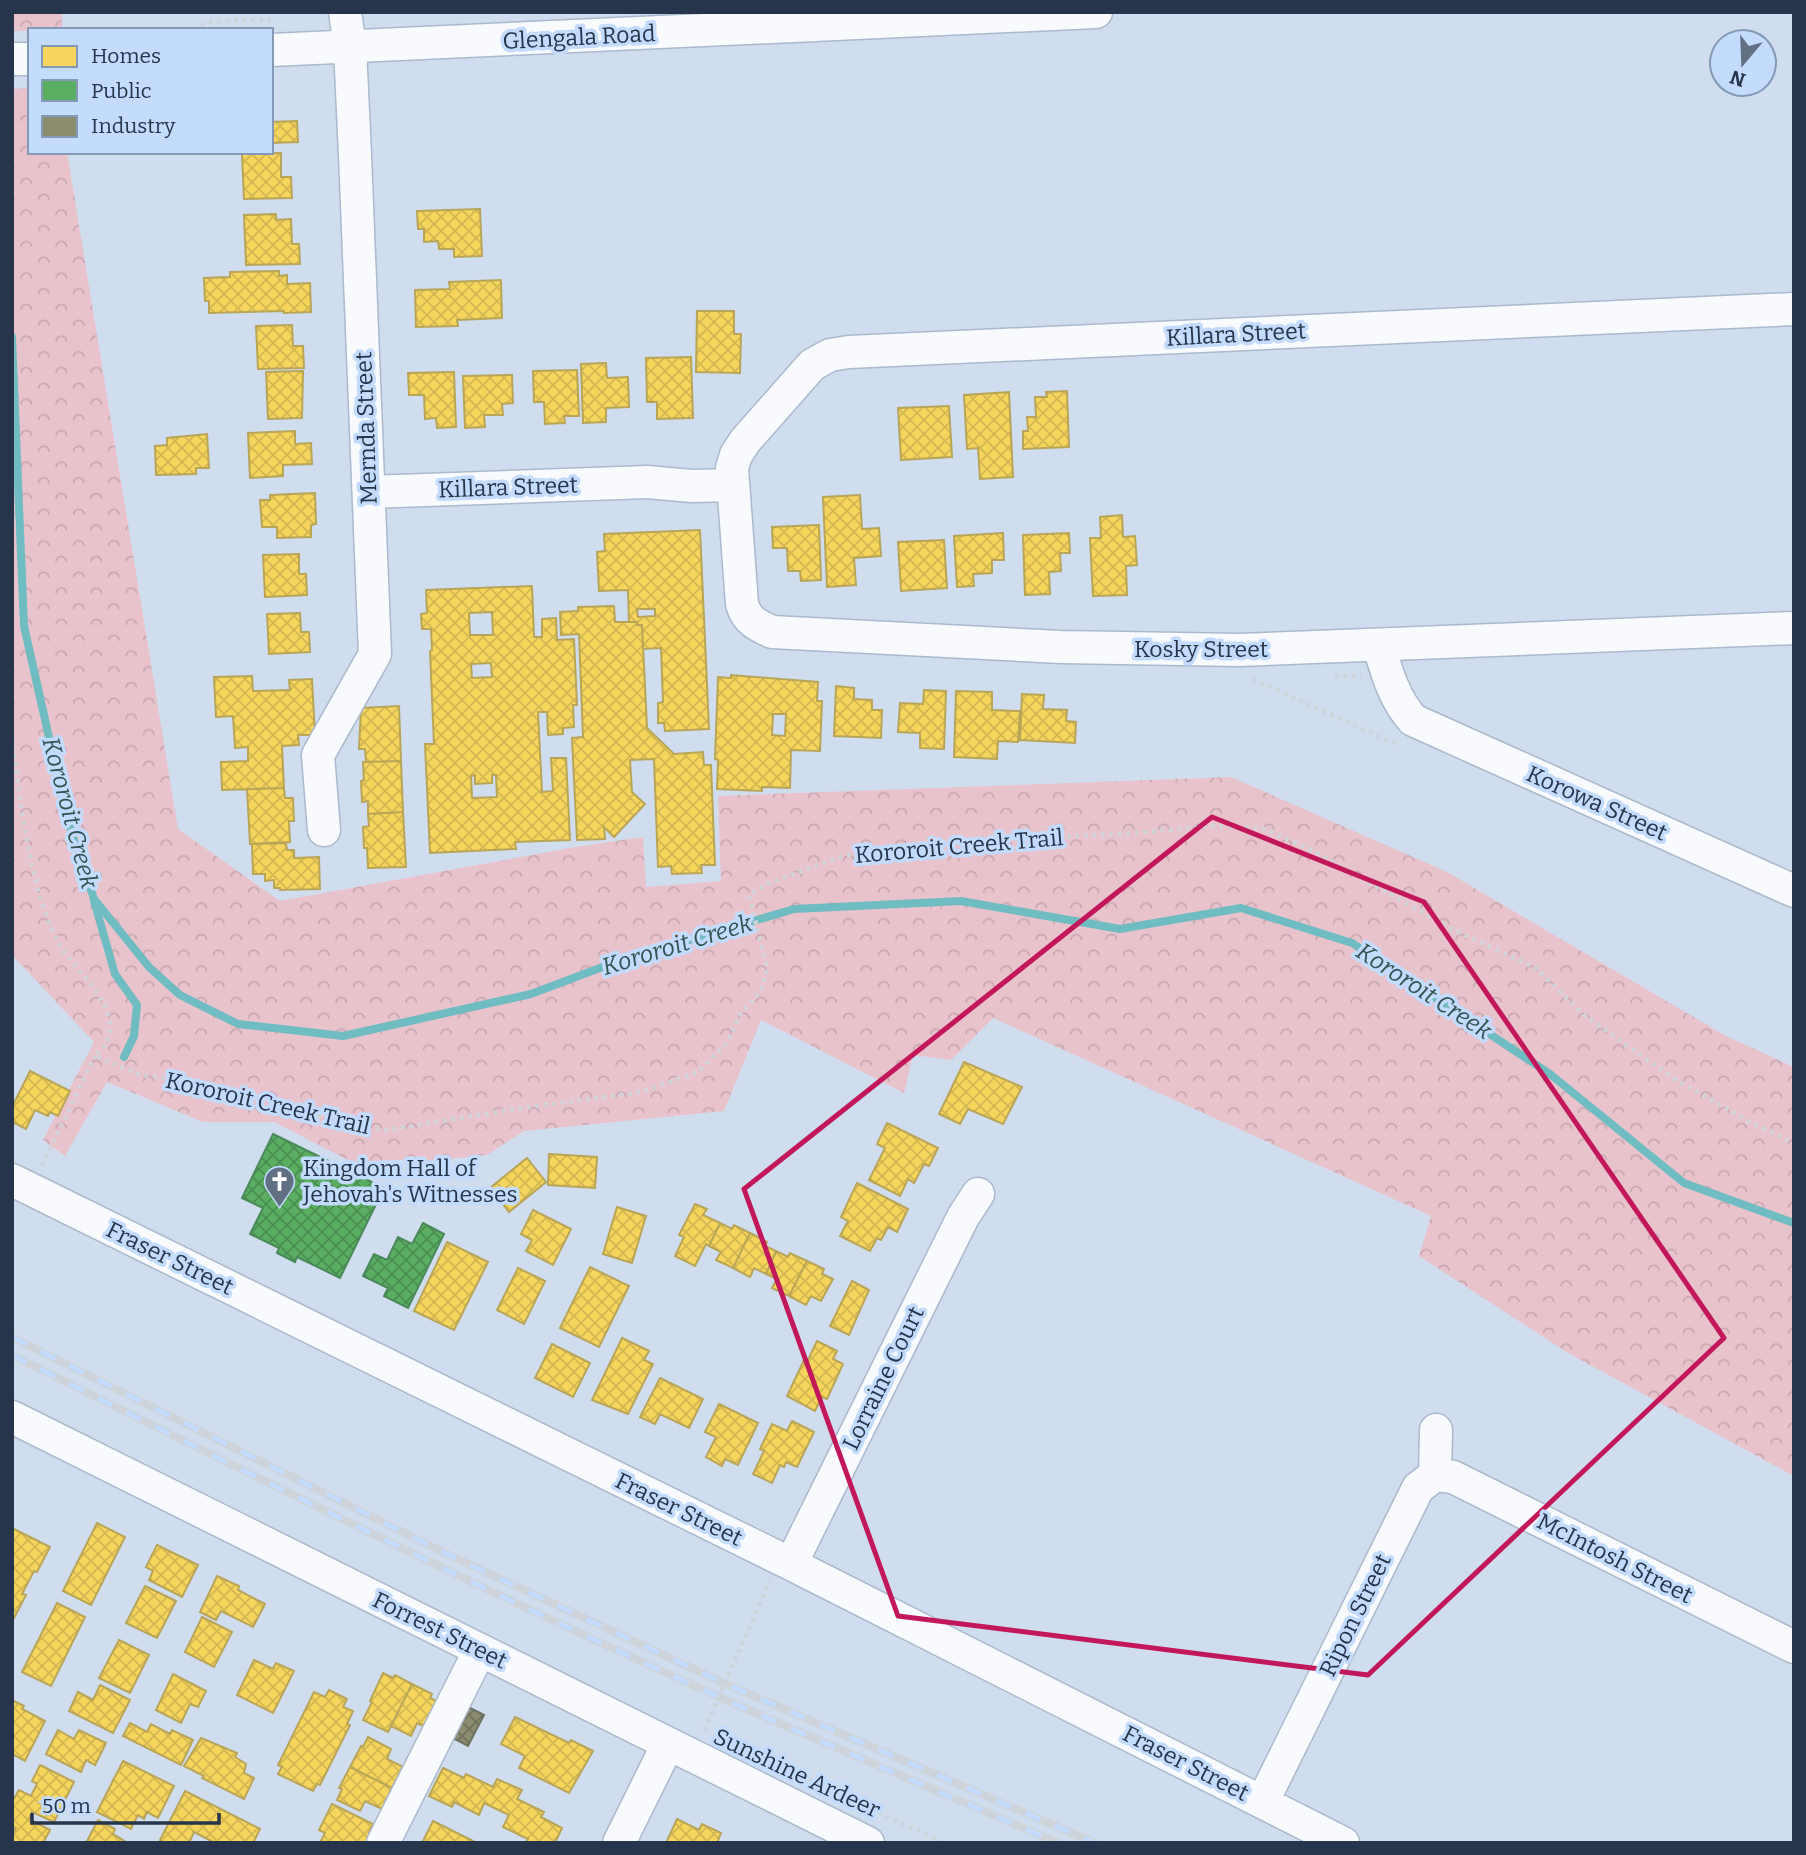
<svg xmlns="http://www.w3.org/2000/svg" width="1806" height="1855" font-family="Bitter,serif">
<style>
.forest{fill:url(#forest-crowns)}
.homes{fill:url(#homes-cross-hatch);stroke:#b8a557;stroke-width:2;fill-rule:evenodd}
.public{fill:url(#public-cross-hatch);stroke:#4a8a5a;stroke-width:2}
.industry{fill:url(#industry-cross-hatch);stroke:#6d7264;stroke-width:2}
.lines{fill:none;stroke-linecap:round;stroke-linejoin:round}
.stream{stroke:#6fbcc2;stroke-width:8}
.minor-casing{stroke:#abb9cc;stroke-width:35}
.path{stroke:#cfd4da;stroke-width:4.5;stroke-dasharray:3.5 5;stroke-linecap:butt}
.minor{stroke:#f8fafd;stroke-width:32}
.rail-casing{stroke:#cfd4da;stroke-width:8}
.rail{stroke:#c3dbfc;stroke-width:5;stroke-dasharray:16;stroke-linecap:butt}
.marked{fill:none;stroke:#c2185b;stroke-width:5;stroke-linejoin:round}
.labels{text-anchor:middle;stroke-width:7;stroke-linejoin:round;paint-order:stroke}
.street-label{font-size:23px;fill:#26354b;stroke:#c3dbfc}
.poi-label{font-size:23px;fill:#26354b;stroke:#c3dbfc;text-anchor:start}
.water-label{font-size:24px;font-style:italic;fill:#345455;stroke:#c3dbfc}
</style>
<defs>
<pattern id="forest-crowns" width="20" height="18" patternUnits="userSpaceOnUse" patternTransform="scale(1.75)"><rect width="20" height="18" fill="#e9c3cc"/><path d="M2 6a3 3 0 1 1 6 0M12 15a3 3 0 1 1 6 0" fill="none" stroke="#c8a8b1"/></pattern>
<pattern id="homes-cross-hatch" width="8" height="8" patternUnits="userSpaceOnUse" patternTransform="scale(1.75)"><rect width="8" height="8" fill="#f6d55c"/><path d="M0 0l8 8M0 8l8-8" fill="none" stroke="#d3b752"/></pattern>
<pattern id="public-cross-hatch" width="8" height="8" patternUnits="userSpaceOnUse" patternTransform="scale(1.75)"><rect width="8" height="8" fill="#5aae61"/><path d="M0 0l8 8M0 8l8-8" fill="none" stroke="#4a8e52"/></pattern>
<pattern id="industry-cross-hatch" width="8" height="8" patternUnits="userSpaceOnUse" patternTransform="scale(1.75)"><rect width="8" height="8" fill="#8c8c6e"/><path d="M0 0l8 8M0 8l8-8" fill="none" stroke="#72735c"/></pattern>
</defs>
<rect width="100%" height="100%" fill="#d0ddef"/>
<path class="forest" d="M 12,12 L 62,12 L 62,30 L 12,31 Z
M 30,88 L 30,152 L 67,152 L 178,829 L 280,901 L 575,847 L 643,837 L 646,887 L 721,881 L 718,796 L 1231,777 L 1447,872 L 1726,1036 L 1794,1067 L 1794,1476 L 1568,1353 L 1419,1256 L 1431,1216 L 993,1018 L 951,1060 L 913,1055 L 904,1093 L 761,1020 L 724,1111 L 524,1131 L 487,1155 L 421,1162 L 421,1159 L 352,1162 L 274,1122 L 203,1122 L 107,1082 L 65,1156 L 43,1140 L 94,1042 L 12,955 L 12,89 Z"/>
<path class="homes" d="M 297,121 L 298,142 L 271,143 L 271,122 Z
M 281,153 L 281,177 L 291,177 L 292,198 L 244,199 L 242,154 Z
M 480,209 L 482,256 L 454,257 L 454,249 L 439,249 L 438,241 L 424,242 L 424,229 L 418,229 L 417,211 Z
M 276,214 L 276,220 L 291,219 L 292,244 L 299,244 L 300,264 L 246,265 L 244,215 Z
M 279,271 L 279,276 L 287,275 L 287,284 L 310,283 L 311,312 L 284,313 L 284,311 L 209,313 L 209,301 L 205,301 L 204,278 L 230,277 L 230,272 Z
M 501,280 L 502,318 L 457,320 L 458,326 L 416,327 L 415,290 L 450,289 L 449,282 Z
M 697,311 L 734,311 L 734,334 L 741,334 L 740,373 L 696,372 Z
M 292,325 L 293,346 L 303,346 L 304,368 L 258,369 L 256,326 Z
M 691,357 L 693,418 L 657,419 L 657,402 L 647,402 L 646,358 Z
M 606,363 L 607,378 L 628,377 L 629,407 L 606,408 L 606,422 L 583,423 L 581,364 Z
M 577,370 L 579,416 L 564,416 L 565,423 L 545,424 L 544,402 L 534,402 L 533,371 Z
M 303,371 L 302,418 L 268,419 L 266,372 Z
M 454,372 L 456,427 L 437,428 L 436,418 L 425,419 L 424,395 L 409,395 L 408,373 Z
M 512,375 L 513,403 L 502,404 L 503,415 L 484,415 L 485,427 L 465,428 L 463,376 Z
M 1067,391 L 1069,447 L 1023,449 L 1023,431 L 1028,431 L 1027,417 L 1036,417 L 1035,397 L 1047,397 L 1046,392 Z
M 1009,392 L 1013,477 L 980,479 L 978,448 L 967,449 L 964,395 Z
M 949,406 L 952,457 L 901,460 L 898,408 Z
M 295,431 L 295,444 L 311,443 L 312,464 L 283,465 L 283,476 L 250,478 L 248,433 Z
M 207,434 L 209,468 L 196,468 L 196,474 L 156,475 L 155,446 L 167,445 L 167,438 Z
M 315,493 L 316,524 L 311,525 L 311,537 L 277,538 L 277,527 L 262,527 L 260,500 L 270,500 L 270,495 Z
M 860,495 L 862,529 L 879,528 L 881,556 L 854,558 L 856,585 L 827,587 L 823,497 Z
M 1122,515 L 1123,537 L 1135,536 L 1137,565 L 1126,566 L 1127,595 L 1093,596 L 1090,538 L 1101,538 L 1100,517 Z
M 819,525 L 821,580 L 801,581 L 800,571 L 788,571 L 787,548 L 773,548 L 772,527 Z
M 700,530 L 709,729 L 665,731 L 664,723 L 658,723 L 658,703 L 663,702 L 661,648 L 643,649 L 642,625 L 637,625 L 637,622 L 629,622 L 628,590 L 599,591 L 597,552 L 605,551 L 604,534 ZM 637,609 L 655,609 L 655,616 L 638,617 Z
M 1003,533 L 1004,560 L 992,560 L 992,573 L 973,574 L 974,586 L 957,587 L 954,536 Z
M 1069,533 L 1070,553 L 1060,553 L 1061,571 L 1049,572 L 1050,594 L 1025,595 L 1023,535 Z
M 944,540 L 947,588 L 901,591 L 898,542 Z
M 299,554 L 299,574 L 306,574 L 307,595 L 265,597 L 263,555 Z
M 532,586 L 534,637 L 542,637 L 542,619 L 556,618 L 557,640 L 574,639 L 577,705 L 573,705 L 574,727 L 563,728 L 563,734 L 548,735 L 547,712 L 538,712 L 542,792 L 553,791 L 551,758 L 566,758 L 570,840 L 515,842 L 516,849 L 430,853 L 425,744 L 434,744 L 430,651 L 432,650 L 431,629 L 422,629 L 421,614 L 427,613 L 426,590 ZM 492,612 L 493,635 L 470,635 L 469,613 ZM 491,663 L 492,677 L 472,678 L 471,664 ZM 475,775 L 475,784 L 492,783 L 492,775 L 496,775 L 497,797 L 472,798 L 471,776 Z
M 614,606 L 615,622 L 637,622 L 637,625 L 642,625 L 647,728 L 674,754 L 703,752 L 704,765 L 711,765 L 715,865 L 701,865 L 702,873 L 672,874 L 671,866 L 658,867 L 654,759 L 630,760 L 632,792 L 645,804 L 614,837 L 604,827 L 605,839 L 577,840 L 572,738 L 583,737 L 579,634 L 561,635 L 560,612 L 578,611 L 578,607 Z
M 300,613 L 301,632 L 309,632 L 310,652 L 269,654 L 267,614 Z
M 731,675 L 818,682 L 817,701 L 822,701 L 820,751 L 791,750 L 790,788 L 762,787 L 762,791 L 717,789 L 718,760 L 715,759 L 718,677 L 731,678 ZM 773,714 L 786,714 L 785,736 L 772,735 Z
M 252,676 L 253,691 L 290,690 L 289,680 L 312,679 L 315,735 L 298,735 L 299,745 L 282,746 L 284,788 L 222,790 L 221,762 L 248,761 L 248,747 L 235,748 L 233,716 L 216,717 L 214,677 Z
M 836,686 L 854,688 L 854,699 L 872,700 L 872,710 L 882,710 L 881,738 L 834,736 Z
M 924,690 L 946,691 L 944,749 L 920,748 L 920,733 L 898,732 L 900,703 L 923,704 Z
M 956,691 L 992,692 L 992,710 L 1020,711 L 1018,742 L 998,741 L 997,759 L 954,757 Z
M 1022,694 L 1044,695 L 1043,709 L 1067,710 L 1066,721 L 1076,722 L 1075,743 L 1020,740 Z
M 399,706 L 401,761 L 366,762 L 365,749 L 359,749 L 361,708 Z
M 401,761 L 403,812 L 368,814 L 368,801 L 362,802 L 361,781 L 364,780 L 363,762 Z
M 284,788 L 285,798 L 293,798 L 294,821 L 289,821 L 290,842 L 250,844 L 247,789 Z
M 403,812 L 406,867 L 368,868 L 367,848 L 364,848 L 363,827 L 369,826 L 368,814 Z
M 286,843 L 287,850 L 294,850 L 294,858 L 319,857 L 320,889 L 280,890 L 280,888 L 274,888 L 274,880 L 265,881 L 265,874 L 253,874 L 252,844 Z
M 964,1062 L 1022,1087 L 1003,1124 L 968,1109 L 960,1124 L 939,1114 Z
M 30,1071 L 70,1091 L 58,1116 L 50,1112 L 48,1116 L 35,1110 L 26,1129 L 12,1122 L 12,1107 Z
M 887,1123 L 938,1148 L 929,1166 L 924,1164 L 914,1183 L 908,1179 L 900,1196 L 869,1180 L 885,1148 L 877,1144 Z
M 549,1154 L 597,1157 L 595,1188 L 548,1185 Z
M 527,1158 L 546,1182 L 509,1212 L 490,1188 Z
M 857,1183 L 908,1209 L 897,1232 L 888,1227 L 881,1240 L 877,1238 L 870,1251 L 840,1236 L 848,1221 L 841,1217 Z
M 695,1204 L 707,1209 L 703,1215 L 720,1223 L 709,1246 L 706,1244 L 695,1266 L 675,1256 L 684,1237 L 679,1235 Z
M 617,1207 L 646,1216 L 632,1263 L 603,1254 Z
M 533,1210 L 571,1229 L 553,1265 L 526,1251 L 532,1240 L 521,1234 Z
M 720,1223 L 732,1229 L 734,1225 L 750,1233 L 733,1268 L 716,1260 L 721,1252 L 709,1246 Z
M 750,1233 L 767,1242 L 765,1246 L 776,1251 L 766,1274 L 754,1268 L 750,1277 L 733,1268 Z
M 447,1242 L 488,1262 L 454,1330 L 414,1311 Z
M 776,1251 L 788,1257 L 790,1253 L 807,1261 L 789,1296 L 772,1288 L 777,1279 L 766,1274 Z
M 807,1261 L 824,1269 L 822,1274 L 833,1279 L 821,1301 L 811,1296 L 806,1305 L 789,1296 Z
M 590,1267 L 629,1286 L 599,1347 L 560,1328 Z
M 518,1268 L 545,1281 L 524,1324 L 497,1310 Z
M 852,1281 L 869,1290 L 849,1335 L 830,1326 Z
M 622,1338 L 649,1351 L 644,1360 L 653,1364 L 628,1414 L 592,1400 Z
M 817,1341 L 837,1351 L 833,1359 L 843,1364 L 827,1399 L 822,1397 L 815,1411 L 787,1396 L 804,1360 L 807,1362 Z
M 552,1344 L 590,1363 L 573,1397 L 535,1378 Z
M 660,1378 L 703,1399 L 689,1428 L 660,1414 L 655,1424 L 640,1417 Z
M 719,1404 L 758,1423 L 738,1465 L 725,1459 L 722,1466 L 706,1457 L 716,1437 L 705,1432 Z
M 792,1421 L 814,1432 L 797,1467 L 786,1462 L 784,1467 L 780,1465 L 772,1483 L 753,1474 L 764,1451 L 760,1449 L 772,1424 L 787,1431 Z
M 97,1523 L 125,1537 L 91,1605 L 63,1591 Z
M 12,1528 L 50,1547 L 37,1572 L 34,1571 L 22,1594 L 26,1595 L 13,1620 Z
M 157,1545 L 198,1565 L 182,1597 L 149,1580 L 153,1571 L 146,1567 Z
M 217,1576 L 239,1586 L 238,1590 L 265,1604 L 253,1627 L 221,1611 L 216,1620 L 200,1612 Z
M 145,1586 L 176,1601 L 157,1638 L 126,1623 Z
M 57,1603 L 85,1617 L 51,1686 L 22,1672 Z
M 202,1617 L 232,1632 L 214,1667 L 185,1652 Z
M 119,1640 L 149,1655 L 130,1693 L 99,1678 Z
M 254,1660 L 273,1669 L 276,1663 L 294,1671 L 273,1713 L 237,1695 Z
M 383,1673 L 393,1678 L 395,1675 L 412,1684 L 388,1732 L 363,1720 L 372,1702 L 370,1701 Z
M 173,1674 L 206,1691 L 198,1707 L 190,1704 L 181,1723 L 156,1710 Z
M 412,1684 L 432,1694 L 430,1698 L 440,1703 L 428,1728 L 417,1723 L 411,1736 L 391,1726 Z
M 100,1685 L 130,1700 L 113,1733 L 69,1711 L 78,1692 L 93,1700 Z
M 329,1690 L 347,1699 L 343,1707 L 353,1711 L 347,1724 L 350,1725 L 320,1785 L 317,1784 L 313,1791 L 278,1774 L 282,1767 L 278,1765 L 314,1692 L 325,1697 Z
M 12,1700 L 24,1706 L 22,1709 L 45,1721 L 25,1761 L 12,1754 Z
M 515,1717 L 569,1743 L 571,1740 L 593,1751 L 569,1793 L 519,1768 L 525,1756 L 501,1744 Z
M 130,1723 L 147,1732 L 151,1724 L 170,1734 L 172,1730 L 193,1740 L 181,1765 L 123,1736 Z
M 58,1730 L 74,1739 L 79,1730 L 106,1743 L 95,1765 L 86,1760 L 81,1772 L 46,1754 Z
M 368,1737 L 391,1749 L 387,1759 L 403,1767 L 392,1788 L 350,1767 L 361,1746 L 363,1747 Z
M 201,1738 L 237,1753 L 235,1757 L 246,1764 L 244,1773 L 254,1778 L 244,1799 L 202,1778 L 204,1776 L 184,1766 Z
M 123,1761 L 174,1786 L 158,1818 L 147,1812 L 144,1819 L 138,1815 L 131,1829 L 97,1812 Z
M 40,1765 L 74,1782 L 54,1822 L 32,1812 L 29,1819 L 50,1830 L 43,1843 L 12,1843 L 12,1835 L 16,1828 L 12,1826 L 12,1802 L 19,1790 L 31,1796 L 37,1784 L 32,1781 Z
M 350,1767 L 392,1788 L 382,1809 L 365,1801 L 360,1811 L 337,1800 L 342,1789 L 339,1788 Z
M 443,1768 L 464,1778 L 466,1774 L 493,1787 L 497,1779 L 522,1790 L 517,1799 L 544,1812 L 541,1817 L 562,1828 L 555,1843 L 526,1843 L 528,1839 L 503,1827 L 509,1815 L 484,1803 L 479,1815 L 454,1802 L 452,1807 L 429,1796 Z
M 185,1791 L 260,1829 L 253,1843 L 215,1843 L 194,1832 L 189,1843 L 165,1843 L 160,1840 Z
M 332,1804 L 373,1824 L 369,1833 L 372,1835 L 368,1843 L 320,1843 L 325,1833 L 319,1830 Z
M 677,1819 L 699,1830 L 702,1824 L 721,1833 L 717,1843 L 666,1843 Z
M 98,1820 L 115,1829 L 113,1834 L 128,1843 L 86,1843 Z
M 433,1821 L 477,1843 L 422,1843 Z"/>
<path class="public" d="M 273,1134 L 384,1188 L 340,1278 L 297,1257 L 295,1262 L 277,1253 L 279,1248 L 250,1234 L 263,1208 L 242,1198 Z
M 423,1223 L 444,1234 L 408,1308 L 384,1296 L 388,1288 L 363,1276 L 374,1254 L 387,1260 L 398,1237 L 412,1244 Z"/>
<path class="industry" d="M 462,1704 L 484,1715 L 468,1746 L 447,1735 Z"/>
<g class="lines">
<path class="stream" d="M 12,337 L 24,626 L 68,822 L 94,899 L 149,967 L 180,995 L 238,1024 L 343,1036 L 531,994 L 613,963 L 794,909 L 961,901 L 1120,929 L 1241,908 L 1352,943 L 1550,1074 L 1684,1183 L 1794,1223
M 94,901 L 115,974 L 137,1005 L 134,1036 L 124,1057"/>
<defs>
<path id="minor" d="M 271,50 L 1096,12
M 12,59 L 30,59
M 1794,309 L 849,352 L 830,355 L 812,365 L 745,441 L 736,455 L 732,468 L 742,604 C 747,621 757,625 772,632 L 1061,647 L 1240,650 L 1794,628
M 369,492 L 647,482 L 692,486 L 733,485
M 1379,646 C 1387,673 1394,699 1413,720 L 1794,891
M 324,830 L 318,755 L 375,654 L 355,155 L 350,47 L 345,12
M 12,1180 L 791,1564 L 1343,1843
M 12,1417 L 868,1843
M 1435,1475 L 1453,1477 L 1794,1647
M 791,1564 L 963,1217 L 978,1194
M 1263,1801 L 1418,1488 L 1435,1475 L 1436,1430
M 383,1843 L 480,1650
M 619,1843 L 668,1744"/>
</defs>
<use href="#minor" class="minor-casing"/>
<path class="path" d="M 194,30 L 207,22 L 271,19
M 1335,677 L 1362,676
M 1253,679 L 1396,744
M 12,737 C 21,801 29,891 61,947 C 77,973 110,995 110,1029 C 110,1039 103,1050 95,1056 L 140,1075 L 189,1080 L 355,1126 L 387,1130 L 522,1108 L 641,1092 L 698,1072 L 728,1042 L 739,1016 L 761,991 L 767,968 L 749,895 L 769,883 L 846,855 L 995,840 L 1133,833 L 1211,826 L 1262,828 L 1310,849 L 1450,928 L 1536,968 L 1582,1013 L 1673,1078 L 1752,1123 L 1794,1143
M 42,1165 L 95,1056
M 704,1730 L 770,1581
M 771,1761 L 944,1843"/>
<use href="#minor" class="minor"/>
<defs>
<path id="rail" d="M 12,1337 L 447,1554 L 724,1683 L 1095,1843
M 12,1355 C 246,1472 479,1589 717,1696 C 830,1746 945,1794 1058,1843"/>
</defs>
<use href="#rail" class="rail-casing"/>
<use href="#rail" class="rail"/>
</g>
<path class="marked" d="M 1212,817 L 1424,902 L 1724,1338 L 1368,1675 L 898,1616 L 744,1189 Z"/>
<defs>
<symbol id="church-pin" viewBox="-11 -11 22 30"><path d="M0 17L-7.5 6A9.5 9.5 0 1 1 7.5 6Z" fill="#627084" stroke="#c3dbfc"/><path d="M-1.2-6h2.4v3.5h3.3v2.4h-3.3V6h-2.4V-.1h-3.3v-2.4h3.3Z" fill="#fff"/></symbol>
</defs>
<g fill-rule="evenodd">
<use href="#church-pin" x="262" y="1164" width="35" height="47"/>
</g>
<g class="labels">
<g class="street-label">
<text transform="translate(579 37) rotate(-3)" y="8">Glengala Road</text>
<text transform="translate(1236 334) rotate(-3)" y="8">Killara Street</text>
<text transform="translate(366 428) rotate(-92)" y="8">Mernda Street</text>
<text transform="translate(508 487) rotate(-2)" y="8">Killara Street</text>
<text x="1201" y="657">Kosky Street</text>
<text transform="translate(1597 803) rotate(24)" y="8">Korowa Street</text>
<text transform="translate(959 846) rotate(-5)" y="8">Kororoit Creek Trail</text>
<text transform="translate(268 1103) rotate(13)" y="8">Kororoit Creek Trail</text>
<text transform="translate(170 1258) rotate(26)" y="8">Fraser Street</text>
<text transform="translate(883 1378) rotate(-64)" y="8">Lorraine Court</text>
<text transform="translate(679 1509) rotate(26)" y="8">Fraser Street</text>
<text transform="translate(1615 1558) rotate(27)" y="8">McIntosh Street</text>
<text transform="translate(1355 1615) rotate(-64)" y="8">Ripon Street</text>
<text transform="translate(440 1630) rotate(26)" y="8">Forrest Street</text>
<text transform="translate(1186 1763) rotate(27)" y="8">Fraser Street</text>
<text transform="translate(797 1773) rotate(25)" y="8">Sunshine Ardeer</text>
</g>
<g class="poi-label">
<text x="303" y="1176">Kingdom Hall of<tspan x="303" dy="26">Jehovah's Witnesses</tspan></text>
</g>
<g class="water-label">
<text transform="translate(70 813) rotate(75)" y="8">Kororoit Creek</text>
<text transform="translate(677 945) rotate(-17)" y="8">Kororoit Creek</text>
<text transform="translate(1424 991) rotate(33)" y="8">Kororoit Creek</text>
</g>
</g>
<rect width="1806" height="1855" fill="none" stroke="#26354b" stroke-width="28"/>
<rect x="28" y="28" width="245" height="126" fill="#c3dbfc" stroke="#8499b5" stroke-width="2"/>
<rect x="42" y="46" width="35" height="21" fill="#f6d55c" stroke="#8499b5" stroke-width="2"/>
<text x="91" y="63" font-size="21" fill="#26354b">Homes</text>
<rect x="42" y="80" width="35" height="21" fill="#5aae61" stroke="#8499b5" stroke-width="2"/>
<text x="91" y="98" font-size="21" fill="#26354b">Public</text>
<rect x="42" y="116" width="35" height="21" fill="#8c8c6e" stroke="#8499b5" stroke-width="2"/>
<text x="91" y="133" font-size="21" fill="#26354b">Industry</text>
<g transform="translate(1743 63) rotate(199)"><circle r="33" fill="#c3dbfc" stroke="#8499b5" stroke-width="2"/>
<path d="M0-5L12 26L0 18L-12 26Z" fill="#627084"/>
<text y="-10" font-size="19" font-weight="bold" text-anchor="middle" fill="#26354b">N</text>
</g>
<path d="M32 1813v10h187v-10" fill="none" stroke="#26354b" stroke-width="3.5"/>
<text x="42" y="1813" font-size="21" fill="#26354b" stroke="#c3dbfc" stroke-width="5" paint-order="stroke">50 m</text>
</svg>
